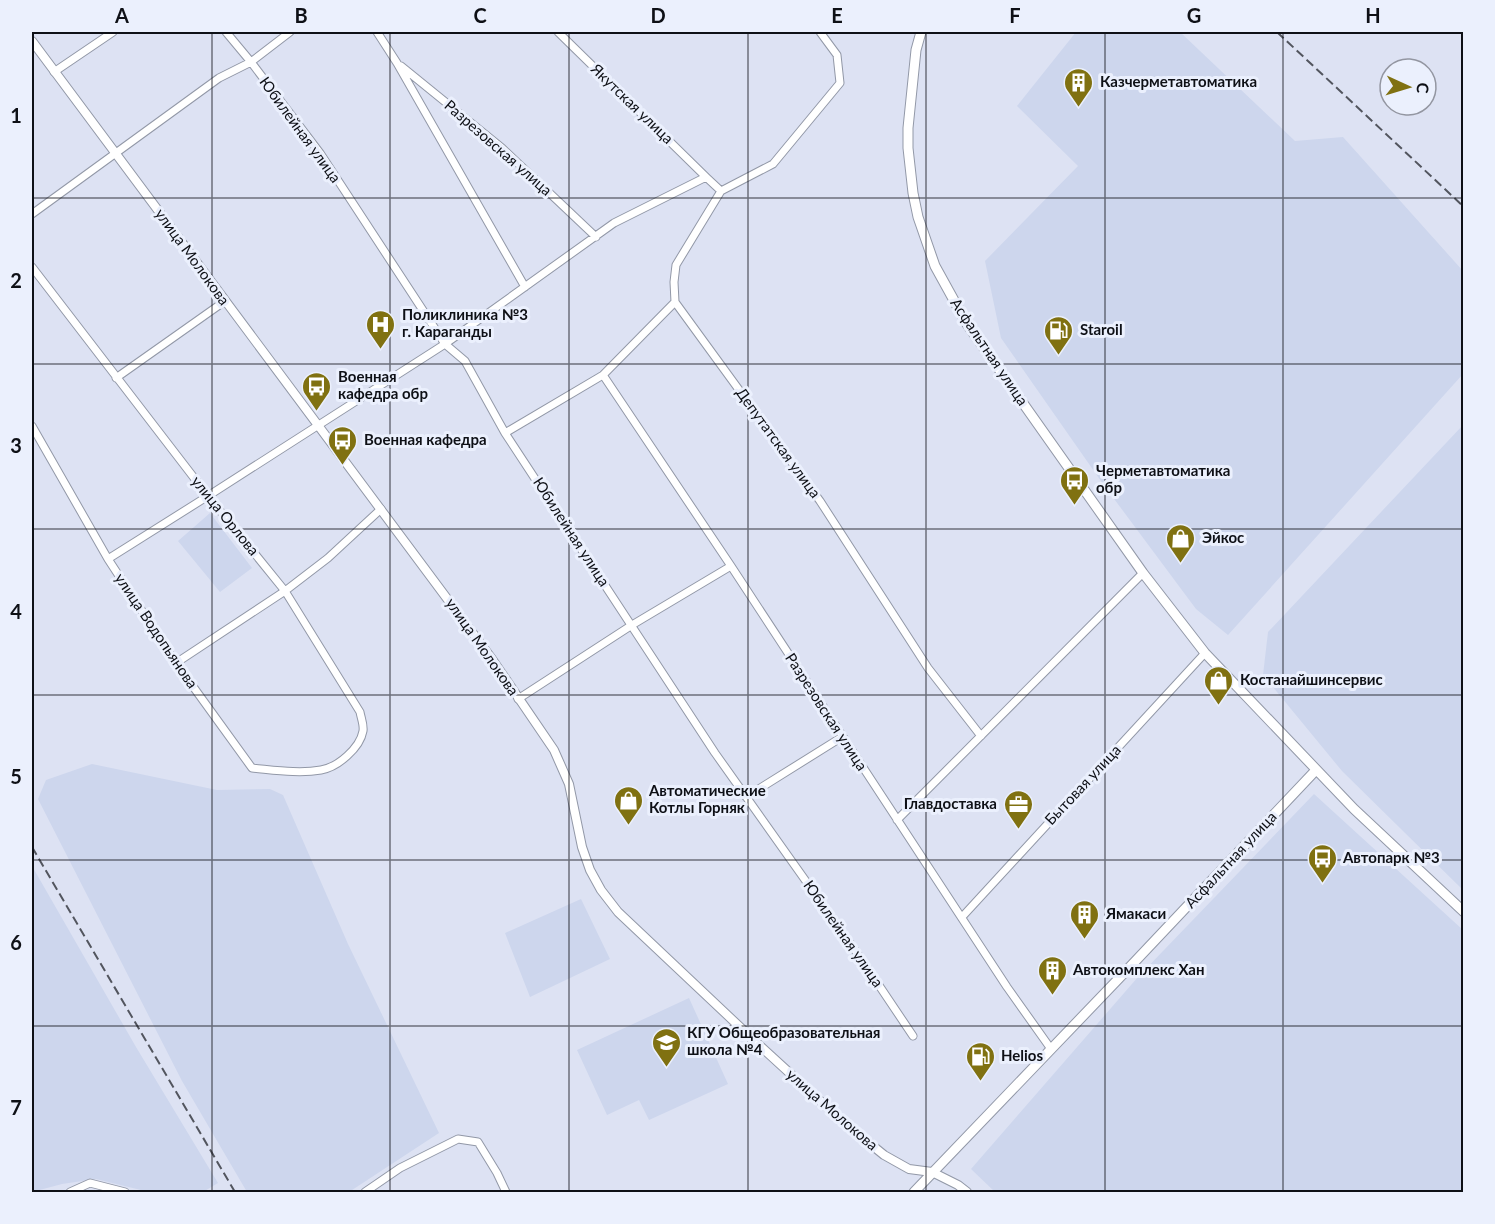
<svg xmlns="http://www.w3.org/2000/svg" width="1495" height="1224" font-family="Lato,sans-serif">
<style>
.built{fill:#cdd6ed}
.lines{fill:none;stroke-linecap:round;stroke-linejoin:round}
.minor-casing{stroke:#9298a7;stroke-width:9}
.tertiary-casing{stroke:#9298a7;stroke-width:10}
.secondary-casing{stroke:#9298a7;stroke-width:11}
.minor{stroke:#fff;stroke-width:7}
.tertiary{stroke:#fff;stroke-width:8}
.secondary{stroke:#fff;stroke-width:9}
.rail{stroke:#52555e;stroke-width:2;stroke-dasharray:9 4.5;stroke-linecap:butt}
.grid{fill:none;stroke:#0e1016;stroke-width:1.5;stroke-opacity:0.55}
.labels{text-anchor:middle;stroke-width:6;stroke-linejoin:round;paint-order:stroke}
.poi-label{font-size:15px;font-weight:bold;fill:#0e1016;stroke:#ebf0fd;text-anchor:start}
.street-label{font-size:15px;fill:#0e1016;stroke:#ebf0fd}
.neatline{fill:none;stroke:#0e1016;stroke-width:2}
.grid-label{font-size:20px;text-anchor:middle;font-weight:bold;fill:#0e1016}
</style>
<rect width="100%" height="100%" fill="#dde2f3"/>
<path class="built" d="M 1076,32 L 1180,32 L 1295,141 L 1343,137 L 1463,271 L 1463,374 L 1228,635 L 1196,609 L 1103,484 L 1001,338 L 985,261 L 1078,166 L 1017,106 Z
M 1463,425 L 1463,890 L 1342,771 L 1263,675 L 1268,632 Z
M 210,513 L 252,568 L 220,592 L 178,541 Z
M 92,764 L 217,790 L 270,789 L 283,795 L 348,944 L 439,1133 L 349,1192 L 247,1192 L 182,1081 L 38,799 L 46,780 Z
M 1314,794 L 1463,930 L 1463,1192 L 995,1192 L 971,1169 L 1138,977 Z
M 32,866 L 136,1047 L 218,1183 L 203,1192 L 149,1192 L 96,1179 L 62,1184 L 32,1192 Z
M 581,899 L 610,959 L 530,997 L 505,933 Z
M 689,998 L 728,1084 L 649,1120 L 639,1100 L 607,1115 L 577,1050 Z"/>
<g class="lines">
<defs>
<path id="minor" d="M 226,32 L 251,62 L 320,153 L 445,344 L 465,361 L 505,433 L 715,753 L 864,963 L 913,1036
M 377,32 L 397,63 L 525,287
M 558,32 L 706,177
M 820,32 L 837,55 L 840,83 L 773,164 L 721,191 L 676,265 L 674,282 L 675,302 L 820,501 L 928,668 L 981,736
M 401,66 L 502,148 L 596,237
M 54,72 L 113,32
M 32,214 L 219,78 L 251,62 L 290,32
M 32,267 L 208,496 L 285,591 L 360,712 C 361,718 364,725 363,731 C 360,748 338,767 321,770 C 299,774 274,770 252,768 L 176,663 L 108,559 L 32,426
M 603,375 L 731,566 L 1007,987 L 1051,1049
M 116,378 L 225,301
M 505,433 L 603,375 L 675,302
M 108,559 L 208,496 L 445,344 L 614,223 L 706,177 L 721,191
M 176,663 L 285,591 L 328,558 L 381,509
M 518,699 L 632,625 L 731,566
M 746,797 L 842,737
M 897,820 L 1143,573
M 962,917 L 1205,653
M 70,1192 L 90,1183 L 125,1192
M 365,1192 L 400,1168 L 458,1139 L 478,1142 L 497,1173 L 506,1192"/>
<path id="tertiary" d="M 32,41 L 492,659 L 554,750 L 569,784 L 582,847 L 590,870 L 601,890 L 618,912 L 759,1045 L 841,1120 L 884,1155 L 909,1169 L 932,1172 L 958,1185 L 967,1192"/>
<path id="secondary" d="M 921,32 L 916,50 L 908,128 L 908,148 L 913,193 L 918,217 L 935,266 L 967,324 L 1143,573 L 1205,653 L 1354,809 L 1464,912
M 914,1192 L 1126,971 L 1316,770"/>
</defs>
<use href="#minor" class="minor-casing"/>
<use href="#tertiary" class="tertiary-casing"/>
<use href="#secondary" class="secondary-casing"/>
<use href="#minor" class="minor"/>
<use href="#tertiary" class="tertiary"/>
<use href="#secondary" class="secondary"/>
<path class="rail" d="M 1277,32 L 1464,207
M 32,847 L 235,1192"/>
</g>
<path class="grid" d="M 212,32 L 212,1192M 390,32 L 390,1192M 569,32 L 569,1192M 748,32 L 748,1192M 926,32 L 926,1192M 1105,32 L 1105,1192M 1283,32 L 1283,1192M 32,198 L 1464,198M 32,364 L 1464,364M 32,529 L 1464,529M 32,695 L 1464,695M 32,860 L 1464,860M 32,1026 L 1464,1026"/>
<defs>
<symbol id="building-pin" viewBox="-11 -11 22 30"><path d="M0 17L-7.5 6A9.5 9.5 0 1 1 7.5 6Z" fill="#807111" stroke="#ebf0fd"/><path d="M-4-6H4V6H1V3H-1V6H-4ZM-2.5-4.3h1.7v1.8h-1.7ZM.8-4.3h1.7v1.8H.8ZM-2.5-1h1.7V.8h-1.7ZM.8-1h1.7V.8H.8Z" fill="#fff"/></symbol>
<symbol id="hospital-pin" viewBox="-11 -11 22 30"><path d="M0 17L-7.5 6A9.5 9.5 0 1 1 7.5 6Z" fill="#807111" stroke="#ebf0fd"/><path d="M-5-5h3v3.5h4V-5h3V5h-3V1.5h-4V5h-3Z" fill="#fff"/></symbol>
<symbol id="fuel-pin" viewBox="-11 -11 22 30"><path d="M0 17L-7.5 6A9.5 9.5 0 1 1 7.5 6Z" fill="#807111" stroke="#ebf0fd"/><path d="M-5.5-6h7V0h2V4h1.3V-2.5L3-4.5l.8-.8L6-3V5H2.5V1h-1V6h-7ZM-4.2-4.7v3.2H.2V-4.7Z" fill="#fff"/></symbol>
<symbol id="bus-pin" viewBox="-11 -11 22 30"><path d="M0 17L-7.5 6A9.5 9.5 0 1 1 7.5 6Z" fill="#807111" stroke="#ebf0fd"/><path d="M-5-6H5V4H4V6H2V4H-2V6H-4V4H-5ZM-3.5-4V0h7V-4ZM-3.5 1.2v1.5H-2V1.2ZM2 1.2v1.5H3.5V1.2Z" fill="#fff"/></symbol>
<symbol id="shop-pin" viewBox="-11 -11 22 30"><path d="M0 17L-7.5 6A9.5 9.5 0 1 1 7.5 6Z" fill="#807111" stroke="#ebf0fd"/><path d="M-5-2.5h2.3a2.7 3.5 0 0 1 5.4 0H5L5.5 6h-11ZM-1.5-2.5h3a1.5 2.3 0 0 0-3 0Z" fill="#fff"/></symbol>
<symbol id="office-pin" viewBox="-11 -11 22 30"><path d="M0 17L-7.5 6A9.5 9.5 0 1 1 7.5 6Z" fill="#807111" stroke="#ebf0fd"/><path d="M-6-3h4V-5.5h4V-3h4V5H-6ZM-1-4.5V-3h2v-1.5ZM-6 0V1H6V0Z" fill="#fff"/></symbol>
<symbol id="school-pin" viewBox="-11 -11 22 30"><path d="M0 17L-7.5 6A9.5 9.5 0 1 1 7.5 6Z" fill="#807111" stroke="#ebf0fd"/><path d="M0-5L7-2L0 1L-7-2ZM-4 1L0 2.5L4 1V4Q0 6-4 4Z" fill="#fff"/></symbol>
</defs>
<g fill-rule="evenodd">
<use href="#building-pin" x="1062" y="66" width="33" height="45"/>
<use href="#hospital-pin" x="364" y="308" width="33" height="45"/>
<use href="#fuel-pin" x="1042" y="314" width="33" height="45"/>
<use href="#bus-pin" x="300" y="370" width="33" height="45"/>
<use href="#bus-pin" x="326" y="424" width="33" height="45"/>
<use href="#bus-pin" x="1058" y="464" width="33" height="45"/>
<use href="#shop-pin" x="1164" y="522" width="33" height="45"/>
<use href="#shop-pin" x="1202" y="664" width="33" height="45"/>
<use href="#shop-pin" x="612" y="784" width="33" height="45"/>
<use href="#office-pin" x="1002" y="788" width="33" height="45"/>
<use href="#bus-pin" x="1306" y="842" width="33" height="45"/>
<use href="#building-pin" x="1068" y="898" width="33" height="45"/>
<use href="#building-pin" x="1036" y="954" width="33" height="45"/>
<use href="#school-pin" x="650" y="1026" width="33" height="45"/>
<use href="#fuel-pin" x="964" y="1040" width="33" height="45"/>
</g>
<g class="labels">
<g class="poi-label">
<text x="1100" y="87">Казчерметавтоматика</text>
<text x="402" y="320">Поликлиника №3<tspan x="402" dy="17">г. Караганды</tspan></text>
<text x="1080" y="335">Staroil</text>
<text x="338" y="382">Военная<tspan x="338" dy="17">кафедра обр</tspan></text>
<text x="364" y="445">Военная кафедра</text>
<text x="1096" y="476">Черметавтоматика<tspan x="1096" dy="17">обр</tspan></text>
<text x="1202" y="543">Эйкос</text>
<text x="1240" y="685">Костанайшинсервис</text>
<text x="649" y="796">Автоматические<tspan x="649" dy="17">Котлы Горняк</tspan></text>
<text x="997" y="809" text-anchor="end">Главдоставка</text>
<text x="1343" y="863">Автопарк №3</text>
<text x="1106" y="919">Ямакаси</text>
<text x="1073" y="975">Автокомплекс Хан</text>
<text x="687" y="1038">КГУ Общеобразовательная<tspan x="687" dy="17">школа №4</tspan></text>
<text x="1001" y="1061">Helios</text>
</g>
<g class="street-label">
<text transform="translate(632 104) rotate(44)" y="5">Якутская улица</text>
<text transform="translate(300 130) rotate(54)" y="5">Юбилейная улица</text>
<text transform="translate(498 148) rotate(41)" y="5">Разрезовская улица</text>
<text transform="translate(192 257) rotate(54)" y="5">улица Молокова</text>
<text transform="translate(989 352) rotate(56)" y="5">Асфальтная улица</text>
<text transform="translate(778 443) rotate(54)" y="5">Депутатская улица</text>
<text transform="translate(225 516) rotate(51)" y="5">улица Орлова</text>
<text transform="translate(571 532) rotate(57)" y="5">Юбилейная улица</text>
<text transform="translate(156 631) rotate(56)" y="5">улица Водопьянова</text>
<text transform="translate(482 647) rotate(55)" y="5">улица Молокова</text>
<text transform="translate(826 712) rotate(57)" y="5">Разрезовская улица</text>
<text transform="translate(1083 785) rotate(-47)" y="5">Бытовая улица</text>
<text transform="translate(1231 860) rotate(-47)" y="5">Асфальтная улица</text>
<text transform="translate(843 934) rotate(55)" y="5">Юбилейная улица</text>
<text transform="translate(832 1110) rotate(41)" y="5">улица Молокова</text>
</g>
</g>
<rect width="1495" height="1224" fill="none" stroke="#ebf0fd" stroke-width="66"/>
<g transform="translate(1408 87) rotate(94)"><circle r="28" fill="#ebf0fd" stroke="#9396a1" stroke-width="1.5"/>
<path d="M0-4.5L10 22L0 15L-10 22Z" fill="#807111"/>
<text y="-9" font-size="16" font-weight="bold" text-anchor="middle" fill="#0e1016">С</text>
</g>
<rect x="33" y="33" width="1429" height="1158" class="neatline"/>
<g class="grid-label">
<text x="122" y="23">A</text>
<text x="301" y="23">B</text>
<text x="480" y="23">C</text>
<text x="658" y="23">D</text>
<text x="837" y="23">E</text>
<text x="1015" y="23">F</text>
<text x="1194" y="23">G</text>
<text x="1373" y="23">H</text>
<text x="16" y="123">1</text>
<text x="16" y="288">2</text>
<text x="16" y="453">3</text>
<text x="16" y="619">4</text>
<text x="16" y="784">5</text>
<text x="16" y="950">6</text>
<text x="16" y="1115">7</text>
</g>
</svg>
